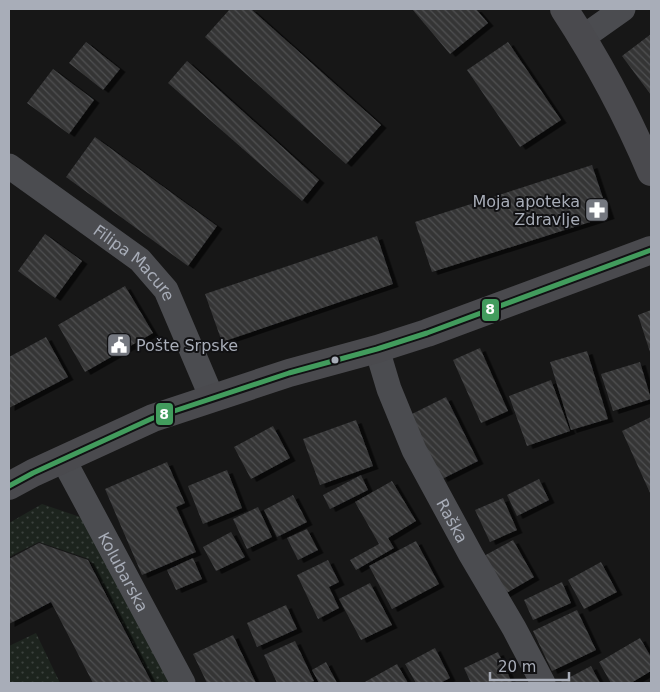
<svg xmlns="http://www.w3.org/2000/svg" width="660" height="692" font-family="'DejaVu Sans',sans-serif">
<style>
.grass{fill:url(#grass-dots)}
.building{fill:url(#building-back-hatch);filter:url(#shadow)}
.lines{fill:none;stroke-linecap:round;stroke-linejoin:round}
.street{stroke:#4b4c50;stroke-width:25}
.secondary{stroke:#4a4a4e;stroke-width:28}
.bus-1-casing{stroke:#111113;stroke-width:9}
.bus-1{stroke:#429c5d;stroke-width:5}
.bus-dot{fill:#a8adb8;stroke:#111113;stroke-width:2}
.labels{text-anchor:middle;stroke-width:4;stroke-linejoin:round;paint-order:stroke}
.poi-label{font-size:16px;fill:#a8adb8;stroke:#111113;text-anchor:end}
.street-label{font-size:16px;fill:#a8adb8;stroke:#111113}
.line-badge{stroke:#111113;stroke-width:2}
.badge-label{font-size:14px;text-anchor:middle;font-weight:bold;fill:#fff}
</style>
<defs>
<pattern id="grass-dots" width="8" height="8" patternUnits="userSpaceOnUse" patternTransform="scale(1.25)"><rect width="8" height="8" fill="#1d241e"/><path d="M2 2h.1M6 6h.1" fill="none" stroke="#3b413d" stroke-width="1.8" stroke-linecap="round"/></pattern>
<pattern id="building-back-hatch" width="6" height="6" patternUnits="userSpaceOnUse" patternTransform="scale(1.25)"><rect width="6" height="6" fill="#353536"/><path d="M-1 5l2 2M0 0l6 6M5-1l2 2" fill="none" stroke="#4f5051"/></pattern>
<filter id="shadow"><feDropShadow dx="5.5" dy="3" stdDeviation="0" flood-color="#0009"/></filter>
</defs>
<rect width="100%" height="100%" fill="#171717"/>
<path class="grass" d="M 42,504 L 83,518 L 173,683 L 153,683 L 89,559 L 39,542 L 9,557 L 9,523 Z
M 36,633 L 60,683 L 9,683 L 9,646 Z"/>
<path class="building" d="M 230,9 L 251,9 L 381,125 L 346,164 L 205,37 Z
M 412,9 L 476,9 L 488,23 L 450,54 Z
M 651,34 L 651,95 L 622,56 Z
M 86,42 L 120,69 L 103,90 L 69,63 Z
M 508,42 L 561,120 L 520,147 L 467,70 Z
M 187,61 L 319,180 L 302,201 L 168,83 Z
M 53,69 L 94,100 L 69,134 L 27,103 Z
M 95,137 L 217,226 L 188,266 L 66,177 Z
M 592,165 L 609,216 L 432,272 L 415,222 Z
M 45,234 L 82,261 L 55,298 L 18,271 Z
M 377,236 L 393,284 L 222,342 L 205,294 Z
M 125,286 L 153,333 L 85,372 L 58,325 Z
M 651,310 L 651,355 L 638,315 Z
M 46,337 L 68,377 L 9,408 L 9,357 Z
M 480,348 L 508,411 L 481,423 L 453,360 Z
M 587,351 L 608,419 L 571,430 L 550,362 Z
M 640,362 L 651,399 L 613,411 L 601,374 Z
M 551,380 L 570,431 L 527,446 L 509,396 Z
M 446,397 L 478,461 L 442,479 L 410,415 Z
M 651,417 L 651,495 L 622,431 Z
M 356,420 L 373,466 L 320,485 L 303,439 Z
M 273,426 L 290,458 L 251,479 L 234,447 Z
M 167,462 L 185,503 L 176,507 L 196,552 L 142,575 L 105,489 Z
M 227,470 L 242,508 L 203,524 L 188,486 Z
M 361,475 L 368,490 L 330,509 L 323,495 Z
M 539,479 L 549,500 L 517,516 L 507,495 Z
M 392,481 L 416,521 L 388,538 L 394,548 L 356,570 L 350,560 L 379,544 L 355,502 Z
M 293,495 L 307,522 L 277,537 L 264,510 Z
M 503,498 L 517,530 L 490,542 L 475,510 Z
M 258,507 L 272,537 L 247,549 L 233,519 Z
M 307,529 L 318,550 L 298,560 L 287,538 Z
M 231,532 L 245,557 L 216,571 L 203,547 Z
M 513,540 L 534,577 L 503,595 L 482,557 Z
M 416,541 L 439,584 L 392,609 L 369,566 Z
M 39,543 L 88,560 L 152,683 L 93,683 L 51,602 L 9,624 L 9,559 Z
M 193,558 L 202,579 L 176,590 L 167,570 Z
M 328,560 L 339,582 L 329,587 L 339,608 L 318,619 L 297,575 Z
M 601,562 L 617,592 L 584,609 L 568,580 Z
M 562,582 L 571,603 L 533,620 L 524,600 Z
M 370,583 L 392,625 L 361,640 L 339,599 Z
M 286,605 L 297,629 L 257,647 L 247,623 Z
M 577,610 L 596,650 L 552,671 L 533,631 Z
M 233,635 L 256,683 L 207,683 L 193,654 Z
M 640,638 L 651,657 L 651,671 L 631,683 L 611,683 L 599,662 Z
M 295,641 L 314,681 L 309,683 L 277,683 L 264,655 Z
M 435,648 L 450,678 L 442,682 L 443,683 L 416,683 L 405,664 Z
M 498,652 L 512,683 L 471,683 L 464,668 Z
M 326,662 L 337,683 L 319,683 L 312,670 Z
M 397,664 L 408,683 L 363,683 Z
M 591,666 L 600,683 L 559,683 Z"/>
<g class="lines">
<g class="street">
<path d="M 582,38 L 623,9"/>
<path id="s1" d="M 9,166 L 140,260 L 166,290 L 212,398"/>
<path id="s2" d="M 377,349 L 389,389 L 414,450 L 471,555 L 514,628 L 543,683"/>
<path id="s3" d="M 63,459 L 183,683"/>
</g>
<path class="secondary" d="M 564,9 C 598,61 627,115 651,172
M 9,486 L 33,473 L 153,418 L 289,373 L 377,349 L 427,333 L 651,250"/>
<defs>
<path id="bus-1" d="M 9,486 L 33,473 L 153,418 L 289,373 L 377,349 L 427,333 L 651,250"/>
</defs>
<use href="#bus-1" class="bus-1-casing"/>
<use href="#bus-1" class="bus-1"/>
</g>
<defs>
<symbol id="pharmacy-square" viewBox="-11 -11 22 22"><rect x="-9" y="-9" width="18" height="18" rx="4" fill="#757880" stroke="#111113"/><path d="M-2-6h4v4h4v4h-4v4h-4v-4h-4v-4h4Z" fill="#fff"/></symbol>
<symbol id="civic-square" viewBox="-11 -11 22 22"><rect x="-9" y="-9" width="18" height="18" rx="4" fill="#757880" stroke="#111113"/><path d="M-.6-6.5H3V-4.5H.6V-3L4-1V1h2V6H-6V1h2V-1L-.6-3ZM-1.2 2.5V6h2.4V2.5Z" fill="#fff"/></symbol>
</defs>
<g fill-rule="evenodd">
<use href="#pharmacy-square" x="583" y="196" width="28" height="28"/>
<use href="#civic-square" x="105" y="331" width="28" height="28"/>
</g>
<circle class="bus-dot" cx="335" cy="360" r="4.5"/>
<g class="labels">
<g class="poi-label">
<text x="580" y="207">Moja apoteka<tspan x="580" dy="18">Zdravlje</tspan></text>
<text x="136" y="351" text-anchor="start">Pošte Srpske</text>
</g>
<g class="street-label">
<text dy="6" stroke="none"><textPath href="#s1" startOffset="159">Filipa Macure</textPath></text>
<text dy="6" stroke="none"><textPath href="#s2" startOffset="188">Raška</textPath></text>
<text dy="6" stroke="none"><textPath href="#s3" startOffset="128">Kolubarska</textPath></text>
</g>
</g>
<g class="line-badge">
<rect x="481" y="298" width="19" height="24" rx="5" fill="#429c5d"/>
<rect x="155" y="402" width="19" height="24" rx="5" fill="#429c5d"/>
</g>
<g class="badge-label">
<text x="490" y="314">8</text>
<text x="164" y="419">8</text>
</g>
<rect width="660" height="692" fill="none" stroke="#a8adb8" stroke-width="20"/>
<path d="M490 672v8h79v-8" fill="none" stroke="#a8adb8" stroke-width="2.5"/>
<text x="498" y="672" font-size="15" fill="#a8adb8" stroke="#111113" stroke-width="4" paint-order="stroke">20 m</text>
</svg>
